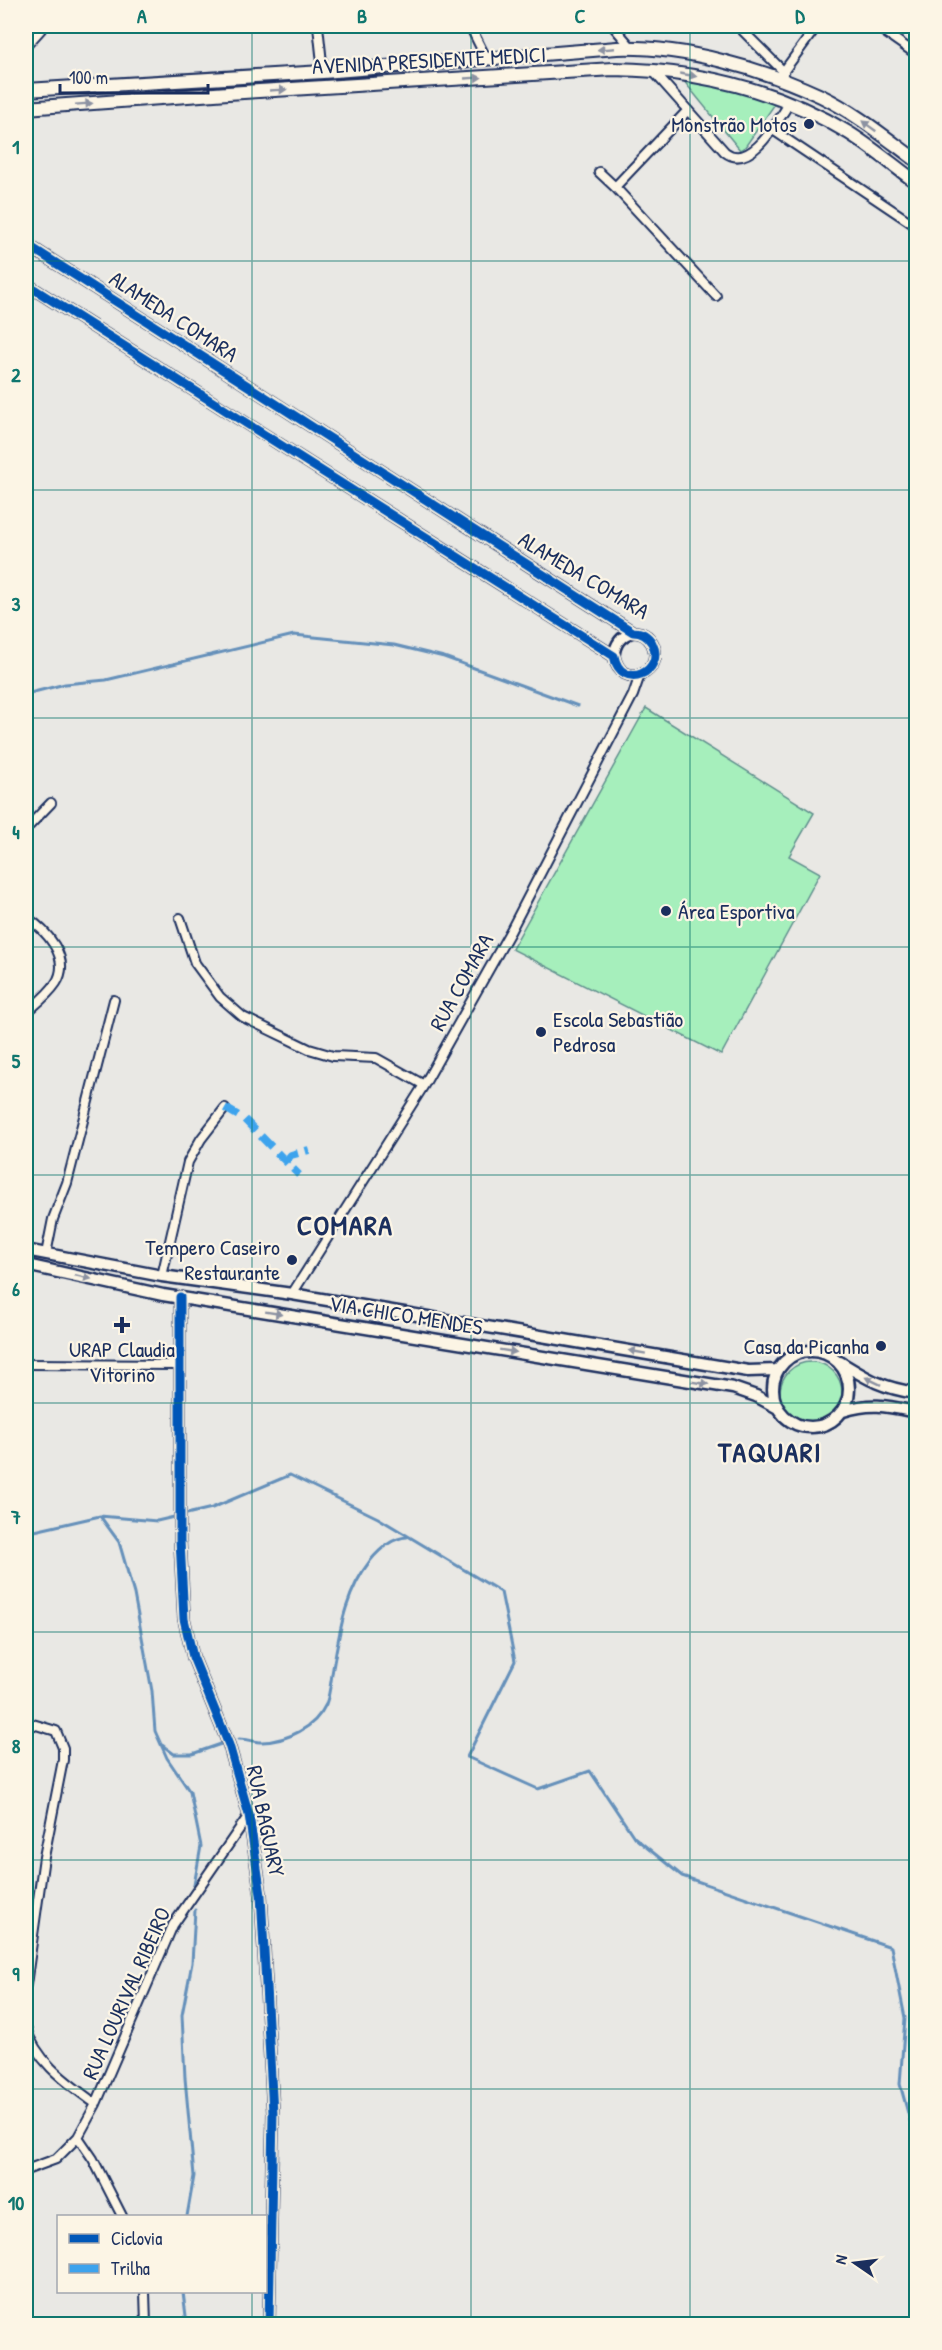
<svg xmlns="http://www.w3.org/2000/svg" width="942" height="2350" font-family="'Patrick Hand',sans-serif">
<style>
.green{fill:#a6efbc;stroke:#608f8d;stroke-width:1.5}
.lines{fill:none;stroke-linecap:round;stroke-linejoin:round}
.stream{stroke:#6590ba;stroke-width:3}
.minor-casing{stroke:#1b2f5e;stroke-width:12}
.tertiary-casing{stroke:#1b2f5e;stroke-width:14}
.secondary-casing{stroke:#1b2f5e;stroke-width:15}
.primary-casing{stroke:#1b2f5e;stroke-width:16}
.minor{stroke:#fcf5e5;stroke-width:8}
.tertiary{stroke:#fcf5e5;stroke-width:9}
.secondary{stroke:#fcf5e5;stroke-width:10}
.primary{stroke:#fcf5e5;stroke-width:12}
.quiet{stroke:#3da3ed;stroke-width:8;stroke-dasharray:15 8;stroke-linecap:butt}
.cycleway-casing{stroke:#fcf5e5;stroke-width:13}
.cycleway{stroke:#0057b8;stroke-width:9}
.oneway{fill:#8c92a2}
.grid{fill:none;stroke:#0f766e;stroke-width:1.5;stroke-opacity:0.55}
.poi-dot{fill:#1b2f5e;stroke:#fcf5e5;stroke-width:2}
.labels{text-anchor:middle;stroke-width:4.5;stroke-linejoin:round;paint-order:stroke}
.street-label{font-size:22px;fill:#1b2f5e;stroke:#fcf5e5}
.poi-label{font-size:22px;fill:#1b2f5e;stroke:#fcf5e5;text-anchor:end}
.district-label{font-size:28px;font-weight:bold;letter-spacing:1.5px;fill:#1b2f5e;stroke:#fcf5e5}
.neatline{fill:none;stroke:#0f766e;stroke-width:2}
.grid-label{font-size:20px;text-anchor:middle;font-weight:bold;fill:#0f766e}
</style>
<rect width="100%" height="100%" fill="#e9e8e4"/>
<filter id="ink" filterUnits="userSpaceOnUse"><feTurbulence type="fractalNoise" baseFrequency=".0167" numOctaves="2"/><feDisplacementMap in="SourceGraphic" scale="12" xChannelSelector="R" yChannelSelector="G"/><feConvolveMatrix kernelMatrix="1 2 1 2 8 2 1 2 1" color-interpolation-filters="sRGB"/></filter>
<g filter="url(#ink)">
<path class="green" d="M 683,80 L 700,80 L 777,101 L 745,147 L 740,150 Z
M 646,708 L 814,813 L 789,856 L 820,873 L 721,1055 L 512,949 Z
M780 1393a31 31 0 1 1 62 0a31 31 0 1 1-62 0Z"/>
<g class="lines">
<path class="stream" d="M 26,694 L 65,684 L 106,680 L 294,635 L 394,645 L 444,657 L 578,706
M 100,1516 L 119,1542 L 134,1594 L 152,1691 L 155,1731 L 167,1758 L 190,1792 L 201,1846 L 193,1891
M 26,1533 L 100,1516 L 157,1521 L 212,1508 L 290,1475 L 378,1518 L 501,1592 L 515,1661 L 467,1757 L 538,1789 L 590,1771 L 634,1837 L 682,1876 L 891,1947 L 905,2018 L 900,2084 L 916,2142
M 239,1739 C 247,1739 254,1742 262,1742 C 287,1741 315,1728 326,1704 C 330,1694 331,1679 333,1668 C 340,1630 345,1593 370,1561 C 379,1550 392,1538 407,1537
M 162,1745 L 174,1754 L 192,1754 L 221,1744
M 187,2216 L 194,2176 L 185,2078 L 182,2015 L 192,1963 L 195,1910
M 183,2292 L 187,2324"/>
<defs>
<path id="minor" d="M 318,26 L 323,72
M 470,26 L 486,58
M 613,26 L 631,47
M 738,26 L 784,72
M 876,26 L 916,54
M 26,46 L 44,26
M 653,71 L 725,152 C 751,172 778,120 790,102
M 778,79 L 817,26
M 773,130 L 916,226
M 599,172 L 615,187 L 716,296
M 615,187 L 688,110
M 26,829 L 51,803
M 26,917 C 46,930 72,958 56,983 C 48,995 36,1004 26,1013
M 180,918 L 195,963 L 220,997 L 243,1017 L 309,1049 L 333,1056 L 376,1058 L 424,1085
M 46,1254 L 53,1219 L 67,1183 L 114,1000
M 162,1276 L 188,1162 L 201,1139 L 225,1108
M 292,1294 L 424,1085 L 511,930 L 633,695 L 640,675
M 26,1364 L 179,1365
M 26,1722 L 56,1731 L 63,1748 L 63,1760 L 44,1857 L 26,1985
M 26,2028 C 37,2063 68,2083 96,2104
M 78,2137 L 93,2159 L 122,2216
M 26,2170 L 56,2159 L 78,2137 L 96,2104 L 173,1925 L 249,1815
M 145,2292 L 146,2324"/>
<path id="tertiary" d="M 26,244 L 633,632 C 641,632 648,636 652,643 C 667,672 621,692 614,656 L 26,284
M 614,656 C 615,643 621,636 633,632
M 180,1297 L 180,1540 L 184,1619 L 193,1657 L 229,1745 L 249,1815 L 261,1895 L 273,2113 L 269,2324"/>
<path id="secondary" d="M 26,1250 L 162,1276 L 292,1294 L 748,1371 L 777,1370
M 26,1265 L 163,1295 L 733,1388 L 756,1396 L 778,1408
M773 1389a38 38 0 1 1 76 0a38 38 0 1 1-76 0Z
M 840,1362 C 869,1380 883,1388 916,1393
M 843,1411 C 872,1402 887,1406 916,1412"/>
<path id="primary" d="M 26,90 L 323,72 L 617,48 C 683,46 761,68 821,96 C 856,113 886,138 916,160
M 26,108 L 228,93 L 613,69 C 697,70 777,89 849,133 C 873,148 894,166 916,182"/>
</defs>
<use href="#minor" class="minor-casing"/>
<use href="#tertiary" class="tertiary-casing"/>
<use href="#secondary" class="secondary-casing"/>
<use href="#primary" class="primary-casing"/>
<use href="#minor" class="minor"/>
<use href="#tertiary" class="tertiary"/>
<use href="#secondary" class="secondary"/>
<use href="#primary" class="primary"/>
<path class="quiet" d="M 225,1108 L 244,1119 L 299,1175
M 286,1161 L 291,1155 L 309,1150"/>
<defs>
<path id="cycleway" d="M 26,244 L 633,632 C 641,632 648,636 652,643 C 667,672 621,692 614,656 L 26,284
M 180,1297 L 180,1540 L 184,1619 L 193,1657 L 229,1745 L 249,1815 L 261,1895 L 273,2113 L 269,2324"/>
</defs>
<use href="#cycleway" class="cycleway-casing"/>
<use href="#cycleway" class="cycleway"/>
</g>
<defs><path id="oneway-solid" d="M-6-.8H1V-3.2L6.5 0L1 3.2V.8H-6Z" transform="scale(1.5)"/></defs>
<g class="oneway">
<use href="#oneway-solid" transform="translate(606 49) rotate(175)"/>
<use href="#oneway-solid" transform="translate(688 75) rotate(10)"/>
<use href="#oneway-solid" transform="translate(473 78) rotate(-3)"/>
<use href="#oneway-solid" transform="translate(278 90) rotate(-3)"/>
<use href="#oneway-solid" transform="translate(84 104) rotate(-4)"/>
<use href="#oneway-solid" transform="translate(869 126) rotate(-144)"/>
<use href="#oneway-solid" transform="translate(83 1277) rotate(13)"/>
<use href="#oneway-solid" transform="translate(274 1313) rotate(9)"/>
<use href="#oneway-solid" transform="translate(508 1351) rotate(9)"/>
<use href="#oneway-solid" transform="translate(637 1352) rotate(-170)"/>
<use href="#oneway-solid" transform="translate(873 1381) rotate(-154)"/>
<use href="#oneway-solid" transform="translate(700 1383) rotate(9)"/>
</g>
</g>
<path class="grid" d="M 252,26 L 252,2216M 471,26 L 471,2324M 690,26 L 690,2324M 26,261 L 916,261M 26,490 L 916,490M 26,718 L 916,718M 26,947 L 916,947M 26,1175 L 916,1175M 26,1403 L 916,1403M 26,1632 L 916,1632M 26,1860 L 916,1860M 26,2089 L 916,2089M 252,2292 L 252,2324"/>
<g class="poi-dot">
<circle cx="809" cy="124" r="6"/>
<circle cx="666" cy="911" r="6"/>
<circle cx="541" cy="1032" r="6"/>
<circle cx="292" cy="1260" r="6"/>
<path d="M119 1316h6v6h6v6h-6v6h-6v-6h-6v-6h6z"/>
<circle cx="881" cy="1346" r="6"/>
</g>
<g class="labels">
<g class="street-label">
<text transform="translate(429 60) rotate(-3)" y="8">AVENIDA PRESIDENTE MEDICI</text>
<text transform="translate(174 316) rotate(33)" y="8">ALAMEDA COMARA</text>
<text transform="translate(584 575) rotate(31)" y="8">ALAMEDA COMARA</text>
<text transform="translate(461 982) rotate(-61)" y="8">RUA COMARA</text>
<text transform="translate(406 1315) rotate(9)" y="8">VIA CHICO MENDES</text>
<text transform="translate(266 1821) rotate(78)" y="8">RUA BAGUARY</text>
<text transform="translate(126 1993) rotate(-66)" y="8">RUA LOURIVAL RIBEIRO</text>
</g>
<g class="poi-label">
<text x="797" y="132">Monstrão Motos</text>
<text x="678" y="919" text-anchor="start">Área Esportiva</text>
<text x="553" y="1027" text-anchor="start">Escola Sebastião<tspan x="553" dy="25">Pedrosa</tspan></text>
<text x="280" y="1255">Tempero Caseiro<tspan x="280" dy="25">Restaurante</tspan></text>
<text x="869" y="1354">Casa da Picanha</text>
<text x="122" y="1357" text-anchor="middle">URAP Claudia<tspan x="122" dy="25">Vitorino</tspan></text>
</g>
<g class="district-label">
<text x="345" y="1235">COMARA</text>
<text x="770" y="1462">TAQUARI</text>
</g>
</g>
<rect width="942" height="2350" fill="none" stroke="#fcf5e5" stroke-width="66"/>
<rect x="57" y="2215" width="210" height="78" fill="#fcf5e5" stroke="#a2a6af" stroke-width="1.5"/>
<rect x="69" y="2234" width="30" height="9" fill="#0057b8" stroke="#a2a6af" stroke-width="1.5"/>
<text x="111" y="2245" font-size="18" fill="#1b2f5e">Ciclovia</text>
<rect x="69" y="2264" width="30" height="9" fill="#3da3ed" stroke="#a2a6af" stroke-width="1.5"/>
<text x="111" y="2275" font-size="18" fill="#1b2f5e">Trilha</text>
<g transform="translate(855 2263) rotate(284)" stroke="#fcf5e5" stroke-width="4.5" paint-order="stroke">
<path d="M0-4.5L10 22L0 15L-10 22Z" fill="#1b2f5e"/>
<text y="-9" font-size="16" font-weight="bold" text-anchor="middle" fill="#1b2f5e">N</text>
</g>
<path d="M60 84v9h148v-9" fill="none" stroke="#1b2f5e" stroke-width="3"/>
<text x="69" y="84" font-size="18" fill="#1b2f5e" stroke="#fcf5e5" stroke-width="4.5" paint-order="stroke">100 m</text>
<rect x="33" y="33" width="876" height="2284" class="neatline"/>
<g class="grid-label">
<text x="142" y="23">A</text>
<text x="362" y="23">B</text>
<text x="580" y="23">C</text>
<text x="800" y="23">D</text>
<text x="16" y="154">1</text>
<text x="16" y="382">2</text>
<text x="16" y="611">3</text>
<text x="16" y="839">4</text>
<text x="16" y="1068">5</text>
<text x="16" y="1296">6</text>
<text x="16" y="1524">7</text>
<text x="16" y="1753">8</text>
<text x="16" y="1981">9</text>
<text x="16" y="2210">10</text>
</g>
</svg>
